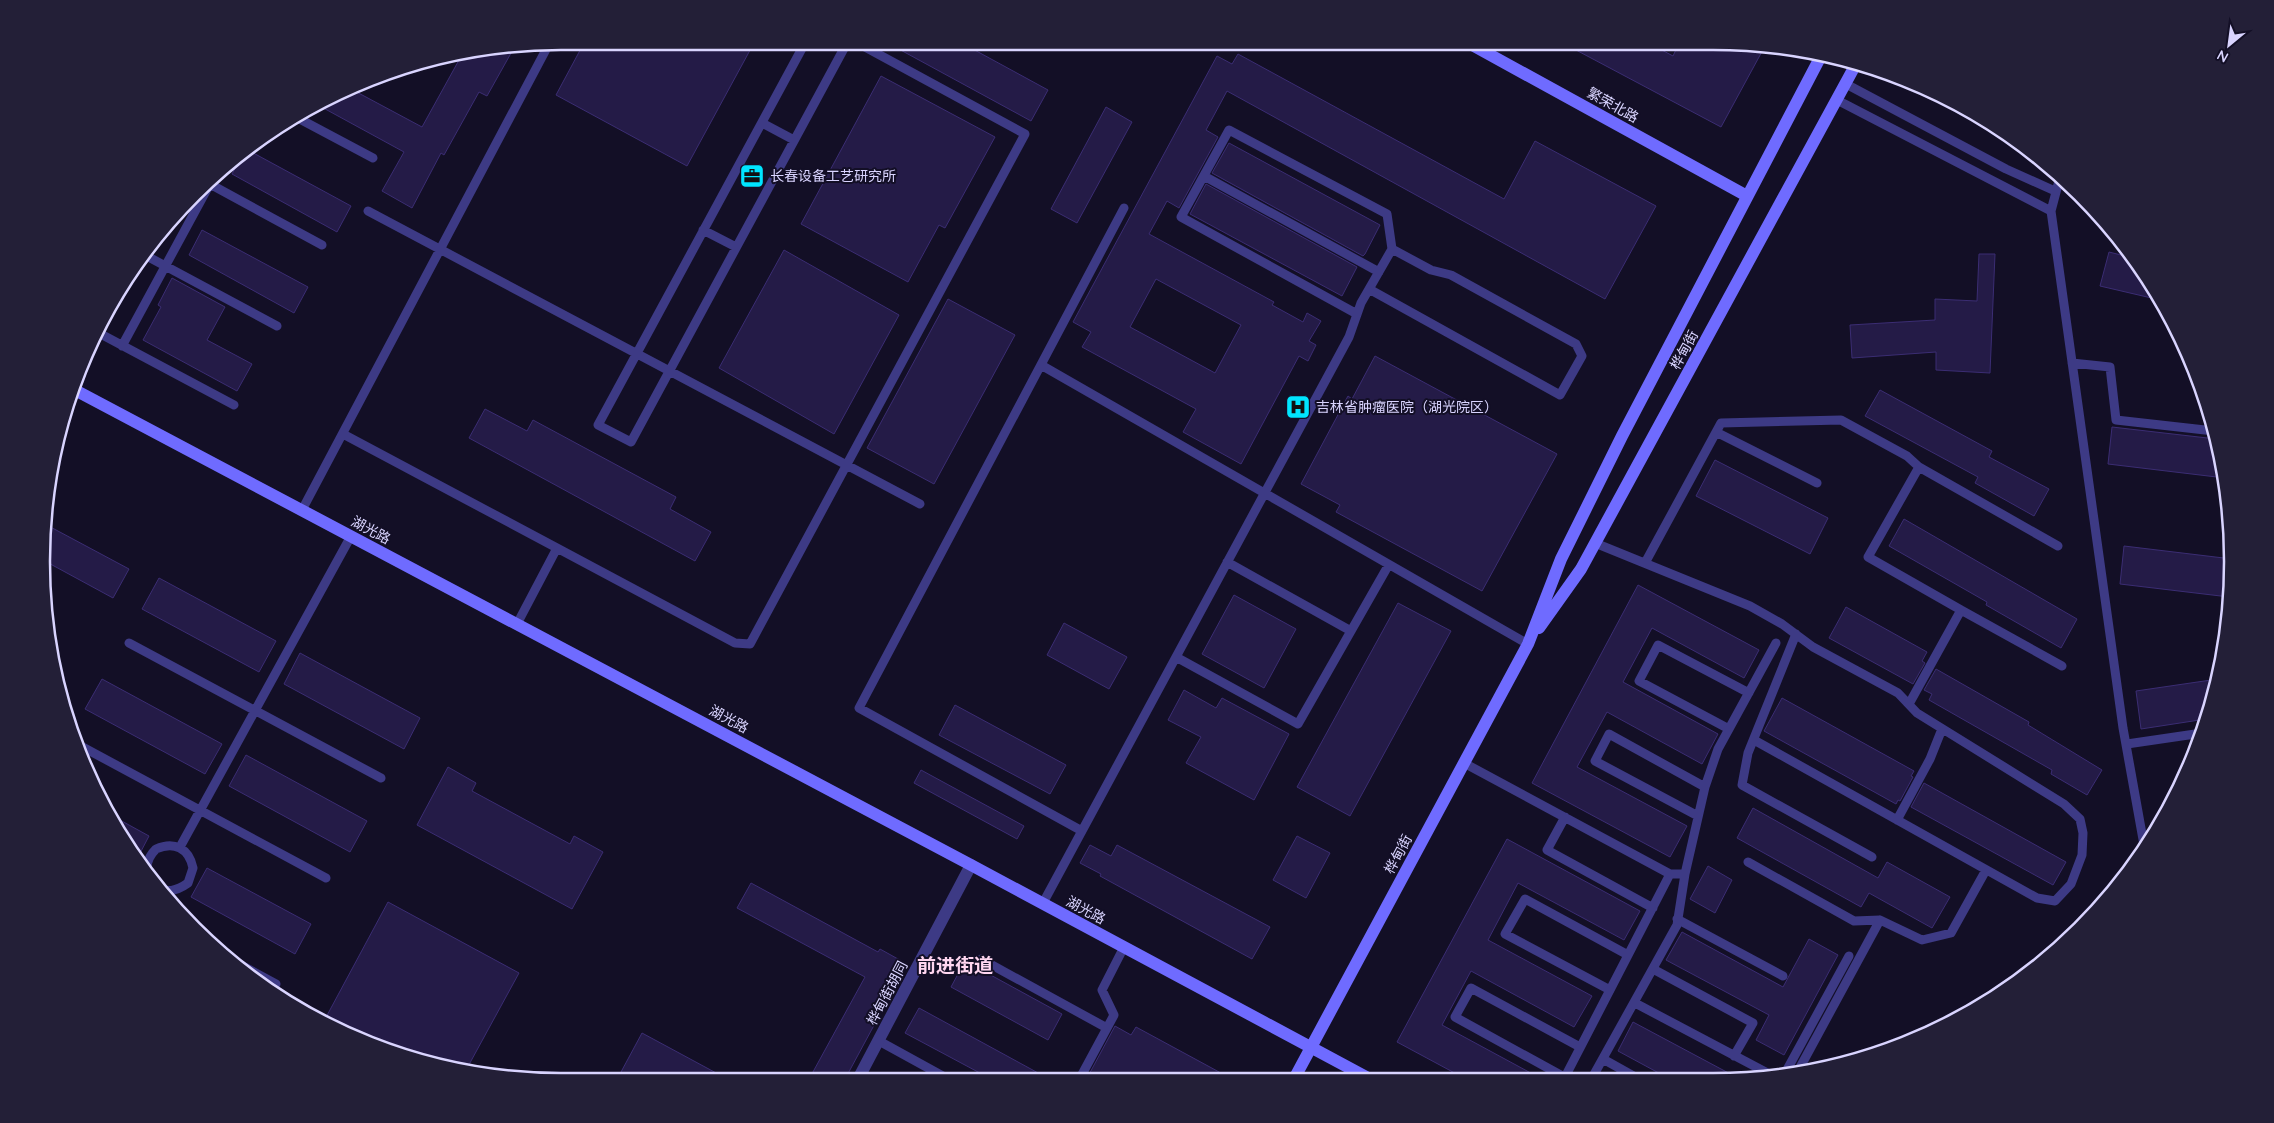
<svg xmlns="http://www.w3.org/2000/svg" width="2274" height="1123" font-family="Quicksand,'Noto Sans SC',sans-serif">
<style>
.building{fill:#241b47;stroke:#3b2d73;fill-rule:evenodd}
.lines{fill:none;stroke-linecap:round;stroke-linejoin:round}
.lane{stroke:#3d3a85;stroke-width:9}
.street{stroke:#3d3a85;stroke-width:12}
.secondary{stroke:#6f6bff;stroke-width:12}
.labels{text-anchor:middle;stroke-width:4;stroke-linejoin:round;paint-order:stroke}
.street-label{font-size:14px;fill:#d9d4ff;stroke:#130f26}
.poi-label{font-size:14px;fill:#d9d4ff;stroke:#130f26;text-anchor:start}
.district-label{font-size:19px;font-weight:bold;fill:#ffd6f0;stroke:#130f26}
.rim{fill:none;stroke:#d9d4ff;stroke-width:2.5}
</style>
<rect width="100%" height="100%" fill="#130f26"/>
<path class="building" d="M 585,41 L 755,41 L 687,166 L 556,95 Z
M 884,41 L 958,41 L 1048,90 L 1031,121 Z
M 1559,41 L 1645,41 L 1673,56 L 1680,41 L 1713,41 L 1765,46 L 1721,127 Z
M 515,46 L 487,96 L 479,92 L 444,155 L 441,153 L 412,208 L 382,191 L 404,152 L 316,104 L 351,89 L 422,127 L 464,51 Z
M 1238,54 L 1504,199 L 1535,141 L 1656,206 L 1605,299 L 1227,91 L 1206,130 L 1218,137 L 1179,208 L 1167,201 L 1149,234 L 1274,302 L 1272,305 L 1303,322 L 1307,313 L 1321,321 L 1309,341 L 1316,345 L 1308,361 L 1299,356 L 1241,464 L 1183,432 L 1196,409 L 1082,347 L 1091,332 L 1073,322 L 1217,56 L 1232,64 ZM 1156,279 L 1241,325 L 1215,373 L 1130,327 Z
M 881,76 L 995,137 L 945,228 L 939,225 L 908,282 L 801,224 Z
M 1106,107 L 1132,122 L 1077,223 L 1051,209 Z
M 1229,143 L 1380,225 L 1365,254 L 1363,256 L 1212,173 Z
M 246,149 L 351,206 L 337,232 L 232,174 Z
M 1206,184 L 1357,267 L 1342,296 L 1190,214 Z
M 202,230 L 308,287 L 294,313 L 189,255 Z
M 784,250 L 899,315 L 834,434 L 719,368 Z
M 2109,252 L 2133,258 L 2145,273 L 2160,300 L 2100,286 Z
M 1979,254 L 1995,254 L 1990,373 L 1936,370 L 1936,352 L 1852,358 L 1850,325 L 1935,320 L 1935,299 L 1977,301 Z
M 172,278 L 225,307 L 207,340 L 252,364 L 237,391 L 143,340 L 161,307 L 158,305 Z
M 948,299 L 1015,335 L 934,484 L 867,448 Z
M 1375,356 L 1557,454 L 1482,591 L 1336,512 L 1340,505 L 1301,484 L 1348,396 L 1352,399 Z
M 1880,390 L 1992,451 L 1989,457 L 2049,489 L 2034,516 L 1975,483 L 1978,477 L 1865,416 Z
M 485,409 L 527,431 L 533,420 L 676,497 L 670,509 L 711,532 L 695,561 L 469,438 Z
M 2112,427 L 2216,439 L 2223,460 L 2225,478 L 2108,464 Z
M 1715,460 L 1828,518 L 1810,554 L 1696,496 Z
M 1904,519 L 2077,619 L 2061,648 L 1986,605 L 1987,602 L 1889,546 Z
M 43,523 L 129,569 L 113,598 L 43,560 Z
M 2124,546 L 2232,559 L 2229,597 L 2120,584 Z
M 159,578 L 276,641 L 259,672 L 142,609 Z
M 1638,585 L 1759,650 L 1744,678 L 1652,628 L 1623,682 L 1718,734 L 1702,764 L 1607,712 L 1577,767 L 1687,826 L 1670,857 L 1532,783 Z
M 1234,595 L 1296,629 L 1264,688 L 1202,654 Z
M 1398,603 L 1451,631 L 1350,816 L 1297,787 Z
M 1846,607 L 1927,652 L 1922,661 L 1925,663 L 1913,684 L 1829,638 Z
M 1064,623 L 1127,657 L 1109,689 L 1047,655 Z
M 300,653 L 420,718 L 404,749 L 284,684 Z
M 1936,669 L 2029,722 L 2028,725 L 2102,770 L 2087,795 L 2051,774 L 2052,770 L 1929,700 L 1932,694 L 1924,690 Z
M 102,679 L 222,744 L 205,774 L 85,709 Z
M 2218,679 L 2206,719 L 2141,729 L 2136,691 Z
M 1184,690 L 1216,708 L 1222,698 L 1289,734 L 1254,800 L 1186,763 L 1201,737 L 1168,720 Z
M 1782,698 L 1914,771 L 1911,776 L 1913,777 L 1900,801 L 1898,800 L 1896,804 L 1764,731 Z
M 955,705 L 1066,765 L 1050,794 L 939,735 Z
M 246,755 L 367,821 L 350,852 L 229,786 Z
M 448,767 L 476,783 L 472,791 L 570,844 L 574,836 L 603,852 L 572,909 L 417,825 Z
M 921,770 L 1024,826 L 1017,839 L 914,783 Z
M 1924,783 L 2066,862 L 2053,885 L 1911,807 Z
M 1753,808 L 1878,878 L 1887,862 L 1950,897 L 1932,928 L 1869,893 L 1861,907 L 1737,838 Z
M 109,814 L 149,836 L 137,859 L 130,849 Z
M 1297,836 L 1330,853 L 1306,898 L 1273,880 Z
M 1507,839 L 1640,911 L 1624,940 L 1518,883 L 1488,940 L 1592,996 L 1574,1027 L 1471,971 L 1442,1025 L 1540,1078 L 1464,1078 L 1397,1042 Z
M 1090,845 L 1111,856 L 1117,845 L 1270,927 L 1252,959 L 1100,876 L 1101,874 L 1080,863 Z
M 1708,866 L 1732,880 L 1715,913 L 1690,899 Z
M 207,868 L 311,924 L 295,954 L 191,897 Z
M 751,883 L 878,952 L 880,949 L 907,964 L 844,1081 L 808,1081 L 865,977 L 737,908 Z
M 388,902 L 519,973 L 465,1072 L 362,1042 L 324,1021 Z
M 1682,932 L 1783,987 L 1809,939 L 1838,955 L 1784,1055 L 1756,1040 L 1769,1015 L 1666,960 Z
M 965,961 L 1062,1014 L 1048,1040 L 951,987 Z
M 919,1008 L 1051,1080 L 993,1080 L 905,1033 Z
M 1633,1022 L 1736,1077 L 1668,1078 L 1618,1051 Z
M 1115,1026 L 1131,1035 L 1136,1027 L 1232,1079 L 1086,1080 Z
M 642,1033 L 731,1081 L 638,1081 L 621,1072 Z"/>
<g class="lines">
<path class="lane" d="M 806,41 L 598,425 L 631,442 L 848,41
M 1846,84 L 2006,169 L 2055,191
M 1837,100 L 2051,211
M 294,116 L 373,158
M 762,123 L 794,140
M 1204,176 L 1379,272
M 2060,177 L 2051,211 L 2123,728 L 2144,845
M 208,183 L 322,245
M 368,211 L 920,504
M 703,230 L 736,247
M 143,254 L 277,326
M 1369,289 L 1560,395 L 1582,356 L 1576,344 L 1451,275 L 1431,270 L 1392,249
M 97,332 L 234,405
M 122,346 L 212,180
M 2072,363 L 2110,367 L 2116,420 L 2214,431
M 1041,365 L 1528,644
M 1716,432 L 1817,483
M 343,434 L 557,548
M 302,510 L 550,42
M 1595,543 L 1750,606 L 1782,624 L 1813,647 L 1898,693 L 1917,713 L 2064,804 L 2080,819 L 2083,833 L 2082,855 L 2071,884 L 2055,901 L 2037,898 L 1754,740
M 1227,562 L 1351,631
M 1645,563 L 1721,423 L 1841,420 L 1907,456 L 1919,467
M 1961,610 L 1868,557 L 1919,467 L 2058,546
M 517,624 L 557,548 L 735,643 L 750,644 L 1025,134 L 854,41
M 1796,634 L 1748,753 L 1742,785 L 1872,857
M 129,643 L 381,778
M 1176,657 L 1298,724 L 1388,566
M 1909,704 L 1961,610 L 2062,666
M 1729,729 L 1639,681 L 1658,645 L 1749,693
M 77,744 L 326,878
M 2127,744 L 2202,733
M 1464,763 L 1670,874
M 1698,816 L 1595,761 L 1609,734 L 1705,787
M 1565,817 L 1547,850 L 1653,908
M 1897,820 L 1930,759 L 1942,729
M 1082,831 L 859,708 L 1124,208
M 180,847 L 351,536
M 1748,862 L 1854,921 L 1880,920 L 1922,940 L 1951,933 L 1986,870
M 151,880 C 144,869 147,858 156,849 C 174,841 189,848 193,868 L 188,883 C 177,891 166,894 155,885
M 1043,903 L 1349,337 L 1361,303 L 1392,249 L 1387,214 L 1229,130 L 1181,217 L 1357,314
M 1677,919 L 1783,976
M 230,959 L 276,984
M 981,959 L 1107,1028
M 1653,969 L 1753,1023 L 1734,1056
M 1610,990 L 1505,934 L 1525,899 L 1628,955
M 1635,1003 L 1775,1077
M 879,1041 L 950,1080
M 1603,1059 L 1637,1078
M 1797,1073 L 1880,920
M 1565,1077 L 1670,874 L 1685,874
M 1783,1077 L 1849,956
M 1566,1078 L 1455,1017 L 1471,988 L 1580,1047
M 1592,1078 L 1677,925 L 1685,874 L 1705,787 L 1718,749 L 1776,643
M 1079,1080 L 1114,1015 L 1102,990 L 1124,947"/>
<path class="street" d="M 857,1081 L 971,865"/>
<path class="secondary" d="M 1465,41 L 1747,196
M 73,389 L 971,865 L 1370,1079
M 1539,628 L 1581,569 L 1856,64
M 1294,1079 L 1528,644 L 1561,559 L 1622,436 L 1822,54"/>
</g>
<defs>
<symbol id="office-square" viewBox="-11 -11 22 22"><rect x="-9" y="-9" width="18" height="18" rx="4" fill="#00e5ff" stroke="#130f26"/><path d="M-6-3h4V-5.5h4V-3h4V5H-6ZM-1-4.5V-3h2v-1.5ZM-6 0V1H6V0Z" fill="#111"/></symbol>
<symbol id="hospital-square" viewBox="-11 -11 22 22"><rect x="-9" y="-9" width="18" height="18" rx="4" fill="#00e5ff" stroke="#130f26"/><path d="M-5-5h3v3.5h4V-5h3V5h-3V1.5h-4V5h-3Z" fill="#111"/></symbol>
</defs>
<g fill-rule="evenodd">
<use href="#office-square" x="738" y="162" width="28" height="28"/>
<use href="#hospital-square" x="1284" y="393" width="28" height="28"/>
</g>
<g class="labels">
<g class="street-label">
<text transform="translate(1613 105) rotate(29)" y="5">繁荣北路</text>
<text transform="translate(1684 350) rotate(-61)" y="5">桦甸街</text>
<text transform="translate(371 530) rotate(28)" y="5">湖光路</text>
<text transform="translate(729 719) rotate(28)" y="5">湖光路</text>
<text transform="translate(1398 854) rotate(-62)" y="5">桦甸街</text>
<text transform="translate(1086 910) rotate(28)" y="5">湖光路</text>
<text transform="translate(887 993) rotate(-62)" y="5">桦甸街胡同</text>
</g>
<g class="poi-label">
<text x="770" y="181">长春设备工艺研究所</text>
<text x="1316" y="412">吉林省肿瘤医院（湖光院区）</text>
</g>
<g class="district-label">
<text x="955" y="972">前进街道</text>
</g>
</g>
<path d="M0 0H2274V1123H0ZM561 50H1713A511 511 0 0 1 2224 561V562A511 511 0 0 1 1713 1073H561A511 511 0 0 1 50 562V561A511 511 0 0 1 561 50Z" fill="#231f37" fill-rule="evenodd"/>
<path class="rim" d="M561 50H1713A511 511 0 0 1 2224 561V562A511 511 0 0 1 1713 1073H561A511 511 0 0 1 50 562V561A511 511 0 0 1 561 50Z"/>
<g transform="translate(2229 45) rotate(209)" stroke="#130f26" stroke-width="4" paint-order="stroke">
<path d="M0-4L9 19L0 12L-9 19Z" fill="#d9d4ff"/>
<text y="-8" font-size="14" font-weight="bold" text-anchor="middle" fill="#d9d4ff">N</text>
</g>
</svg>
